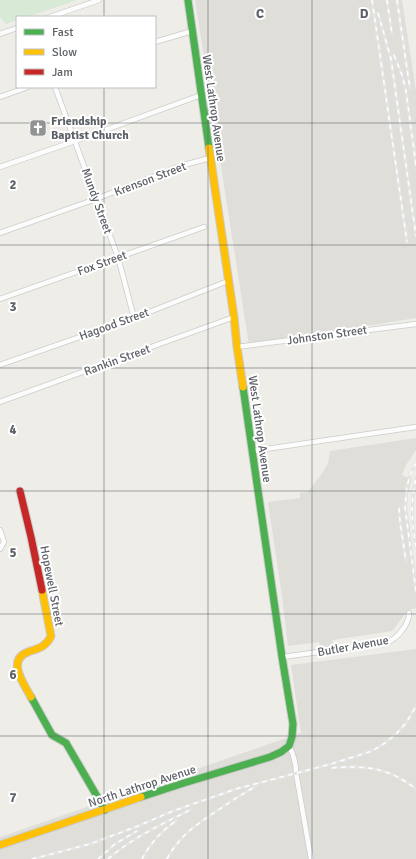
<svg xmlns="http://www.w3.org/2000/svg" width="416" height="859" font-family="Signika,sans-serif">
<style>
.industrial{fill:#dfded9}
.green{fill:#d6ead5}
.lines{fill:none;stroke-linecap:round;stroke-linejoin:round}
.street-casing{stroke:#cbcbca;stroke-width:6}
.fast-casing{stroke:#c9cac9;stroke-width:9}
.slow-casing{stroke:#c9cac9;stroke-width:9}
.jam-casing{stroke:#c9cac9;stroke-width:9}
.street{stroke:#fcfcfc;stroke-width:4.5}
.fast{stroke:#4caf50;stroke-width:7}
.slow{stroke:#ffc107;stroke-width:7}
.jam{stroke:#c62828;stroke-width:7}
.rail-casing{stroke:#e4e4e4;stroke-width:3}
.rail{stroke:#fff;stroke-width:1.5;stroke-dasharray:4.5;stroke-linecap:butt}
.grid{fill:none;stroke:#5d6167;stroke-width:1;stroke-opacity:0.55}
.labels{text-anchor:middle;stroke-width:4;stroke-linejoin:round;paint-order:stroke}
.street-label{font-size:12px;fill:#5d6167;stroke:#fff}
.poi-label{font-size:12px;font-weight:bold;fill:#5d6167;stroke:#fff;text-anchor:start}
.grid-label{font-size:13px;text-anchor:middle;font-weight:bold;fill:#5d6167;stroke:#fff;stroke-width:4;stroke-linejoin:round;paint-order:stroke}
</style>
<rect width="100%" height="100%" fill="#eeede8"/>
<path class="industrial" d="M 195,0 L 402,0 L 416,91 L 416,318 L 249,345 Z
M 416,438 L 416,450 L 406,465 L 402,475 L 412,479 L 408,492 L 407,506 L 416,576 L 416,608 L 408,610 L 392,631 L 332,640 L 333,646 L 320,648 L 319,642 L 288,646 L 282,596 L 268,502 L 300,498 L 300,493 L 308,492 L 323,472 L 328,463 L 330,451 Z
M 416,649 L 416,859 L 0,859 L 0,837 L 301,733 L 291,665 Z"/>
<path class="green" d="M 0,0 L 77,0 L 27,17 L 17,17 L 17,20 L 6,24 L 0,17 Z"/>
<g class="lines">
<defs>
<path id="street" d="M 50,17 L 99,0
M 0,34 L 17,28
M 155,42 L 192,31
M 55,87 L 96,199 L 118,257 L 134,318
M 0,97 L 28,87
M 0,167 L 75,141 L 201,95
M 0,233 L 96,199 L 180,166 L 210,158
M 0,299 L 204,227
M 237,347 L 416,324
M 0,365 L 134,318 L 228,281
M 0,402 L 234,317
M 252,451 L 416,427
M 0,530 L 4,542 L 0,549
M 282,657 L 386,643 C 397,639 409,625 409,613
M 289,746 C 294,755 296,762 296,773 L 311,859"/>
<path id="fast" d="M 188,0 L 209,148
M 31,697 L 52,735 L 66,743 L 105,810
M 141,797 L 184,783 L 270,757 L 281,752 L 289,746 L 292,737 L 293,724 L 282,657 L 243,387"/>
<path id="slow" d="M 209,148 L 234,317 L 237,347 L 243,387
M 31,697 C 24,684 6,660 28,652 C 39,648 46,647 51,636 L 42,590
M 0,845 L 141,797"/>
<path id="jam" d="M 20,491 L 31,537 L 42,590"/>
</defs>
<use href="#street" class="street-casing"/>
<use href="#fast" class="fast-casing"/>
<use href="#slow" class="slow-casing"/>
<use href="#jam" class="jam-casing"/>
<use href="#street" class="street"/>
<use href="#fast" class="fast"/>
<use href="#slow" class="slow"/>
<use href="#jam" class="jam"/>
<defs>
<path id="rail" d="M 372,0 L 407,242
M 387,0 L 392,34
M 397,0 L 410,89
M 378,13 L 391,59 L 416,236
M 394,55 L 402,75 L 406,91 L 416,165
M 416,463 L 410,476 L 407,486 L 405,507 L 416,591
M 399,508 L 400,522 L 406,561
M 416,547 C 412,524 410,501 416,478
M 332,768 C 365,765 390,768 416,789
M 32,859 L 90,844 L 138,826 L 173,811 L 236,789 L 331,764 L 372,751 L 385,743 L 396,734 L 406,723 L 416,706
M 98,859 L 115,844 L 137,831
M 108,859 C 132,838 162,824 190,810
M 142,859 C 150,844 161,831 176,821
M 167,859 C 179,836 196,825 218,810 C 230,802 242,794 255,787"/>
</defs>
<use href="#rail" class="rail-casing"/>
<use href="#rail" class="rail"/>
</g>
<path class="grid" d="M 104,0 L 104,17M 208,0 L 208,859M 312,0 L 312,859M 104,87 L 104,859M 0,123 L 416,123M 0,245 L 416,245M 0,368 L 416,368M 0,491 L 416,491M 0,614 L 416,614M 0,736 L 416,736"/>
<defs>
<symbol id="church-square" viewBox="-11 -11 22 22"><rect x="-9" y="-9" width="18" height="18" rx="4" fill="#909294" stroke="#fff"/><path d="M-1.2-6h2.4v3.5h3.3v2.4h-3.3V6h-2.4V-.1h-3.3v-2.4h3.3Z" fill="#fff"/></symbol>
</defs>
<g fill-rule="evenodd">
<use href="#church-square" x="28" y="118" width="20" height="20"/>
</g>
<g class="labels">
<g class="street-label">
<text transform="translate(214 108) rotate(82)" y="4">West Lathrop Avenue</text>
<text transform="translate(150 179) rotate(-21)" y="4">Krenson Street</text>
<text transform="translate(97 201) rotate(70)" y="4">Mundy Street</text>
<text transform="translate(102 263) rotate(-20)" y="4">Fox Street</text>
<text transform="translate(114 324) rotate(-20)" y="4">Hagood Street</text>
<text transform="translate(327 335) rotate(-8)" y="4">Johnston Street</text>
<text transform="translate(117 360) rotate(-20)" y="4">Rankin Street</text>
<text transform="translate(260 429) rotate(82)" y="4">West Lathrop Avenue</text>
<text transform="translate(52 586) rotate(79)" y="4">Hopewell Street</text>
<text transform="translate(353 646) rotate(-10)" y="4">Butler Avenue</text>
<text transform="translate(142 786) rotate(-18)" y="4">North Lathrop Avenue</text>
</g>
<g class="poi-label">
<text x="51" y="125">Friendship<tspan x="51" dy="14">Baptist Church</tspan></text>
</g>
</g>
<g class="grid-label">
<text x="260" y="18">C</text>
<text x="364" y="18">D</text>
<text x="13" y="189">2</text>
<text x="13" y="311">3</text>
<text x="13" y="434">4</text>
<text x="13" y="557">5</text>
<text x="13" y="679">6</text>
<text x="13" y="802">7</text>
</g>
<rect x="16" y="16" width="140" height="72" fill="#ffffff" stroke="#bec0c2"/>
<rect x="24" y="29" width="20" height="6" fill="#4caf50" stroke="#bec0c2"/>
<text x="52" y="36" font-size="12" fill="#5d6167">Fast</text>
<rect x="24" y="49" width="20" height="6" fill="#ffc107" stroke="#bec0c2"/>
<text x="52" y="56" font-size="12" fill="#5d6167">Slow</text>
<rect x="24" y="69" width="20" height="6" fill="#c62828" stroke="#bec0c2"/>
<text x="52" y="76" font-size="12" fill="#5d6167">Jam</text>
</svg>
